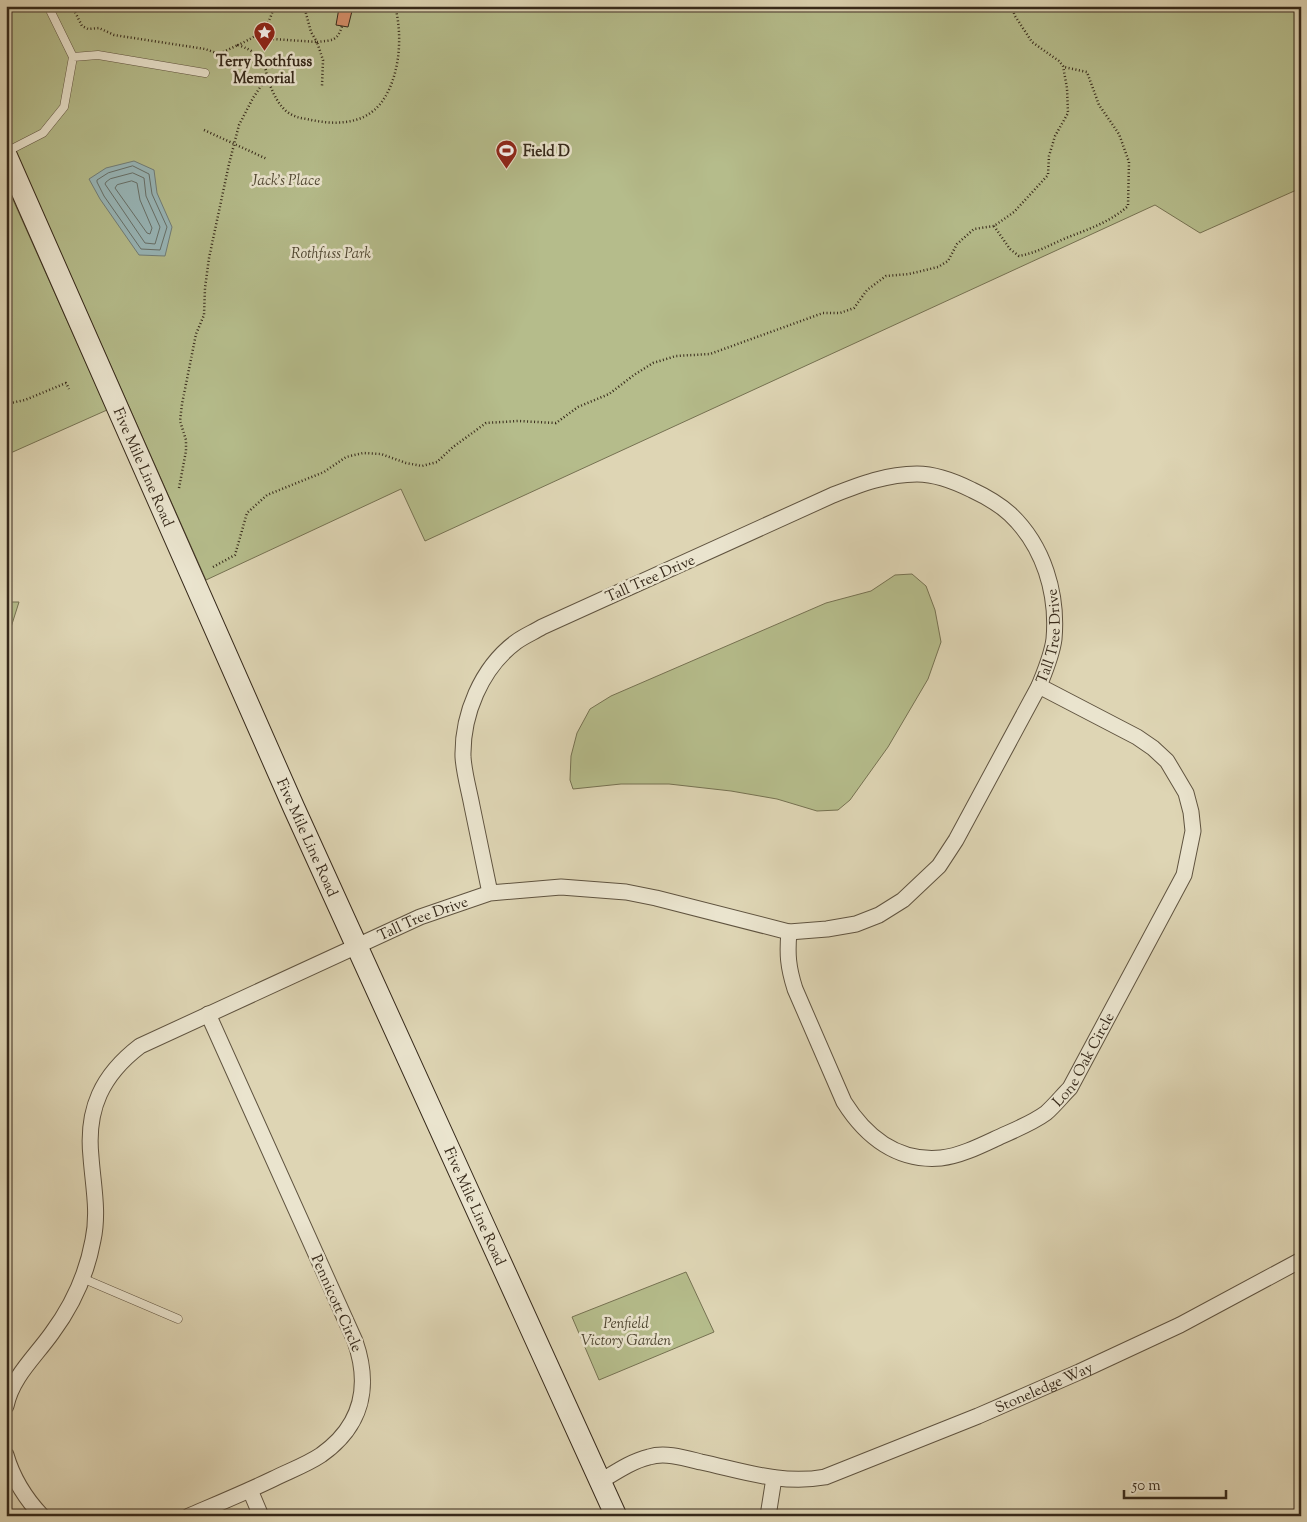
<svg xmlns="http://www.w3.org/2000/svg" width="1307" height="1522" font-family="'Sorts Mill Goudy',serif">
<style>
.green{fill:#b5bc8b;stroke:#767252}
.water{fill:#98b6b8;stroke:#717e79}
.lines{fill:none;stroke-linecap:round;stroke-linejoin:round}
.shore{stroke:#677069;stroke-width:1}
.building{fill:#d68f6a;stroke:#36291a}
.service-casing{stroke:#605440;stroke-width:9}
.minor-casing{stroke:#605440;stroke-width:17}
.secondary-casing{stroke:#36291a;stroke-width:23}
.path{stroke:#36291a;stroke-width:2.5;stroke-dasharray:1 2.5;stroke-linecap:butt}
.service{stroke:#eae4ce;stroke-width:8}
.minor{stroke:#eae4ce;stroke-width:15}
.secondary{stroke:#eae4ce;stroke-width:21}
.labels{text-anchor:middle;stroke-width:5;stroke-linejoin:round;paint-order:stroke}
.poi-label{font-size:15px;font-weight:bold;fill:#36291a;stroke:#eae4ce}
.park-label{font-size:15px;font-style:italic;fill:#4f4631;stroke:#eae4ce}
.street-label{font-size:15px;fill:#36291a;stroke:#eae4ce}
</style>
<rect width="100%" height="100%" fill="#ded5b4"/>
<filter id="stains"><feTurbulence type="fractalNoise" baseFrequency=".004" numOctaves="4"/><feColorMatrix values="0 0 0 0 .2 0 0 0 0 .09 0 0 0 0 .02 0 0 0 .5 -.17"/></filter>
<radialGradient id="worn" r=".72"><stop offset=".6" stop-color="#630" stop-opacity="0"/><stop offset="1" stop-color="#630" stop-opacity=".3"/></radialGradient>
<path class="green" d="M 6,6 L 1301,6 L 1301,188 L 1200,233 L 1155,205 L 425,541 L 401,489 L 206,580 L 6,130 Z
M 6,184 L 107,410 L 6,455 Z
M 912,574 L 926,586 L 935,610 L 941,642 L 928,679 L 888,747 L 850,800 L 838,810 L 817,811 L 777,799 L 731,791 L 669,784 L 621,784 L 573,789 L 570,780 L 571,756 L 577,733 L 590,709 L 611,696 L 826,603 L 871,591 L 895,575 Z
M 6,602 L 19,602 L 6,643 Z
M 686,1272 L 714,1332 L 599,1380 L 572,1317 Z"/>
<path class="water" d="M 134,161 L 154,170 L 157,193 L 172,227 L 165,256 L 139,255 L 100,199 L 89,179 L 106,168 Z"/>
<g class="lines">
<path class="shore" d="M 133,166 L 149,174 L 152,194 L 167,227 L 160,250 L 141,249 L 104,196 L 97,182 L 97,180 L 108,173 Z
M 133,173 L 144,178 L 146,196 L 160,227 L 155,244 L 145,243 L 105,184 L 106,182 L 110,179 Z
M 132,181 L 137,183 L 140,200 L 152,228 L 150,234 L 147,233 L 115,188 L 117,185 Z"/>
</g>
<path class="building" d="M 339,8 L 352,11 L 348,27 L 336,25 Z"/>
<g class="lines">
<defs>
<path id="service" d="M 73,57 L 98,55 L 205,73
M 6,152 L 43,133 L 64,107 L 73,57 L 48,6
M 82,1278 L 178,1319"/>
<g id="minor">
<path id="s1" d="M 789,932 C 787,954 788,967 795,989 L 844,1102 C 866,1137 898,1162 941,1158 C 959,1156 978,1147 995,1139 C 1012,1131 1031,1124 1046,1113 C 1055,1105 1062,1096 1070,1088 L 1184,875 L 1193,831 L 1191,812 L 1186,793 L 1167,761 L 1153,748 L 1137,737 L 1039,686"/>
<path id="s2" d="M 6,1406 C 12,1377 35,1357 52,1333 C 72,1306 87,1273 93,1240 C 99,1212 93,1185 91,1157 C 86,1109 102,1075 140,1046 L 420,917 L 490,893 L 561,887 L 626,892 L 656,898 L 789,932 L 827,929 L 856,924 L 879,915 L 903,900 L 939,866 L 956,840 L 1039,686 C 1045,671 1052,655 1054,639 C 1058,594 1044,546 1010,514 C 999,504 985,496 972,490 C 956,482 935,474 917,474 C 887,474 861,484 833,495 L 542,627 C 534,632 524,636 516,642 C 481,668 462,715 463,757 C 464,773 469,790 472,806 C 478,835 484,864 490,893"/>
<path d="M 6,1455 C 13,1479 25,1498 42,1516"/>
<path id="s3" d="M 601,1481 C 616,1472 632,1461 649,1457 C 665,1452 685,1458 701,1462 C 743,1471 782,1485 825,1477 L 978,1416 L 1079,1372 L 1180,1325 L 1301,1260"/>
<path d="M 250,1490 L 261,1516"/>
<path d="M 189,1516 C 217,1504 246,1492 273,1479 C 289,1471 306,1465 321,1455 C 362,1426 371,1387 355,1341 L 208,1014"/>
<path d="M 768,1516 L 774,1478"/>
</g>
<g id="secondary">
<path id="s4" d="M 6,155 L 294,808 L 616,1516"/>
</g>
</defs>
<use href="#service" class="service-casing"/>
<use href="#minor" class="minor-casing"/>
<use href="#secondary" class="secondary-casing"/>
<path class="path" d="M 72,6 L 82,26 L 88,29 L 99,28 L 114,35 L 205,49 L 219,54 L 238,45
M 304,6 L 311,32 L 317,42 C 332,40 337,42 342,26
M 256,36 L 260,38 L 317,42 L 323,60 L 322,86
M 267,77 C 265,58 255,51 238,45 C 259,35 268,30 274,6
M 204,130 L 267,159
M 994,226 L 1010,249 L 1019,256 C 1036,253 1050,245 1066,238 C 1089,229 1110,222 1128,206 L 1129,162 L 1119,134 L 1099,105 L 1087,72 L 1064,67
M 6,404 L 25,400 L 66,383 L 69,389
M 179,488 L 186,451 L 186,440 L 180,421 L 182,404 L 196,334 L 204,315 L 205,288 L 209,258 L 229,164 L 239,125 L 253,98 L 267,77 C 271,88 276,102 286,111 C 292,116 299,118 307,119 C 332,125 363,126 381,103 C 400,78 403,36 395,6
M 213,567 L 235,555 L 247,513 L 267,495 L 324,472 L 346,457 L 363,453 L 381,454 L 406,463 L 422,466 L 437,462 L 453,447 L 486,423 L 518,421 L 556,423 L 578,407 L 609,394 L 634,375 L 653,363 L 676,356 L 710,354 L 823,313 L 840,313 L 854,308 L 867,290 L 886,276 L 909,274 L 938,267 L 948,261 L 957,244 L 974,229 L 994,226 L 1014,212 L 1048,175 L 1049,156 L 1055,136 L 1068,113 L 1067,88 L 1063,66 L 1059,61 L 1032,42 L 1015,16 L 1011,6"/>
<use href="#service" class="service"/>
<use href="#minor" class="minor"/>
<use href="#secondary" class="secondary"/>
</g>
<defs>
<symbol id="sight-pin" viewBox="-11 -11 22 30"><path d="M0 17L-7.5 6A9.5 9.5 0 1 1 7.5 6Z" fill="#8f2418" stroke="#eae4ce"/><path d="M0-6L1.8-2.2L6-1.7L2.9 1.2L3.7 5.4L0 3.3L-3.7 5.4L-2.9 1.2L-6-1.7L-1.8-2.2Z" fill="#fff"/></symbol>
<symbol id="stadium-pin" viewBox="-11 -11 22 30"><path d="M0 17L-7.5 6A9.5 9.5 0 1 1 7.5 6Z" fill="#8f2418" stroke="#eae4ce"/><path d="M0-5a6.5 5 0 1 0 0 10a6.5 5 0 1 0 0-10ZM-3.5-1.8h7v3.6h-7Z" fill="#fff"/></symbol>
</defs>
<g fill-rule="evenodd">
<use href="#sight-pin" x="252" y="20" width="25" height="34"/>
<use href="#stadium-pin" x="494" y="138" width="25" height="34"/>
</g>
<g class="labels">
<g class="poi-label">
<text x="264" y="66">Terry Rothfuss<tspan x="264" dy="17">Memorial</tspan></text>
<text x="523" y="156" text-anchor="start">Field D</text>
</g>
<g class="park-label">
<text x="286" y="185">Jack's Place</text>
<text x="331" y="258">Rothfuss Park</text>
<text x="626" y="1328">Penfield<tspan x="626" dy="17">Victory Garden</tspan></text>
</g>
<g class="street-label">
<text dy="5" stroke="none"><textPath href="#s4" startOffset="341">Five Mile Line Road</textPath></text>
<text transform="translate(650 578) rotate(-24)" y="5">Tall Tree Drive</text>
<text dy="5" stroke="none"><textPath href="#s2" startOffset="1515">Tall Tree Drive</textPath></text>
<text dy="5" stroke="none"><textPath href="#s4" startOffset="746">Five Mile Line Road</textPath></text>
<text dy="5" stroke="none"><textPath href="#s2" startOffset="711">Tall Tree Drive</textPath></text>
<text dy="5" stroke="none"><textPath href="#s1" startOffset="480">Lone Oak Circle</textPath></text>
<text dy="5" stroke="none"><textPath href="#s4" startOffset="1151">Five Mile Line Road</textPath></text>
<text transform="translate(337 1303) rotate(66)" y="5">Pennicott Circle</text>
<text dy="5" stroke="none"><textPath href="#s3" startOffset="469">Stoneledge Way</textPath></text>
</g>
</g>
<rect width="1307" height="1522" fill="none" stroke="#ded5b4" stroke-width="25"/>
<rect x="8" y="8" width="1292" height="1507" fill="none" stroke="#36291a" stroke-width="2.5"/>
<rect x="12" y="12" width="1282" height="1497" fill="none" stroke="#36291a"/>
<path d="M1124 1490v8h102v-8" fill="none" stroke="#36291a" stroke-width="2.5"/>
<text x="1132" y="1490" font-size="15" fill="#36291a" stroke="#eae4ce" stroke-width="4" paint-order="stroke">50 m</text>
<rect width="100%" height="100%" filter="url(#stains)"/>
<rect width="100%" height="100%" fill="url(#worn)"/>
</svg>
